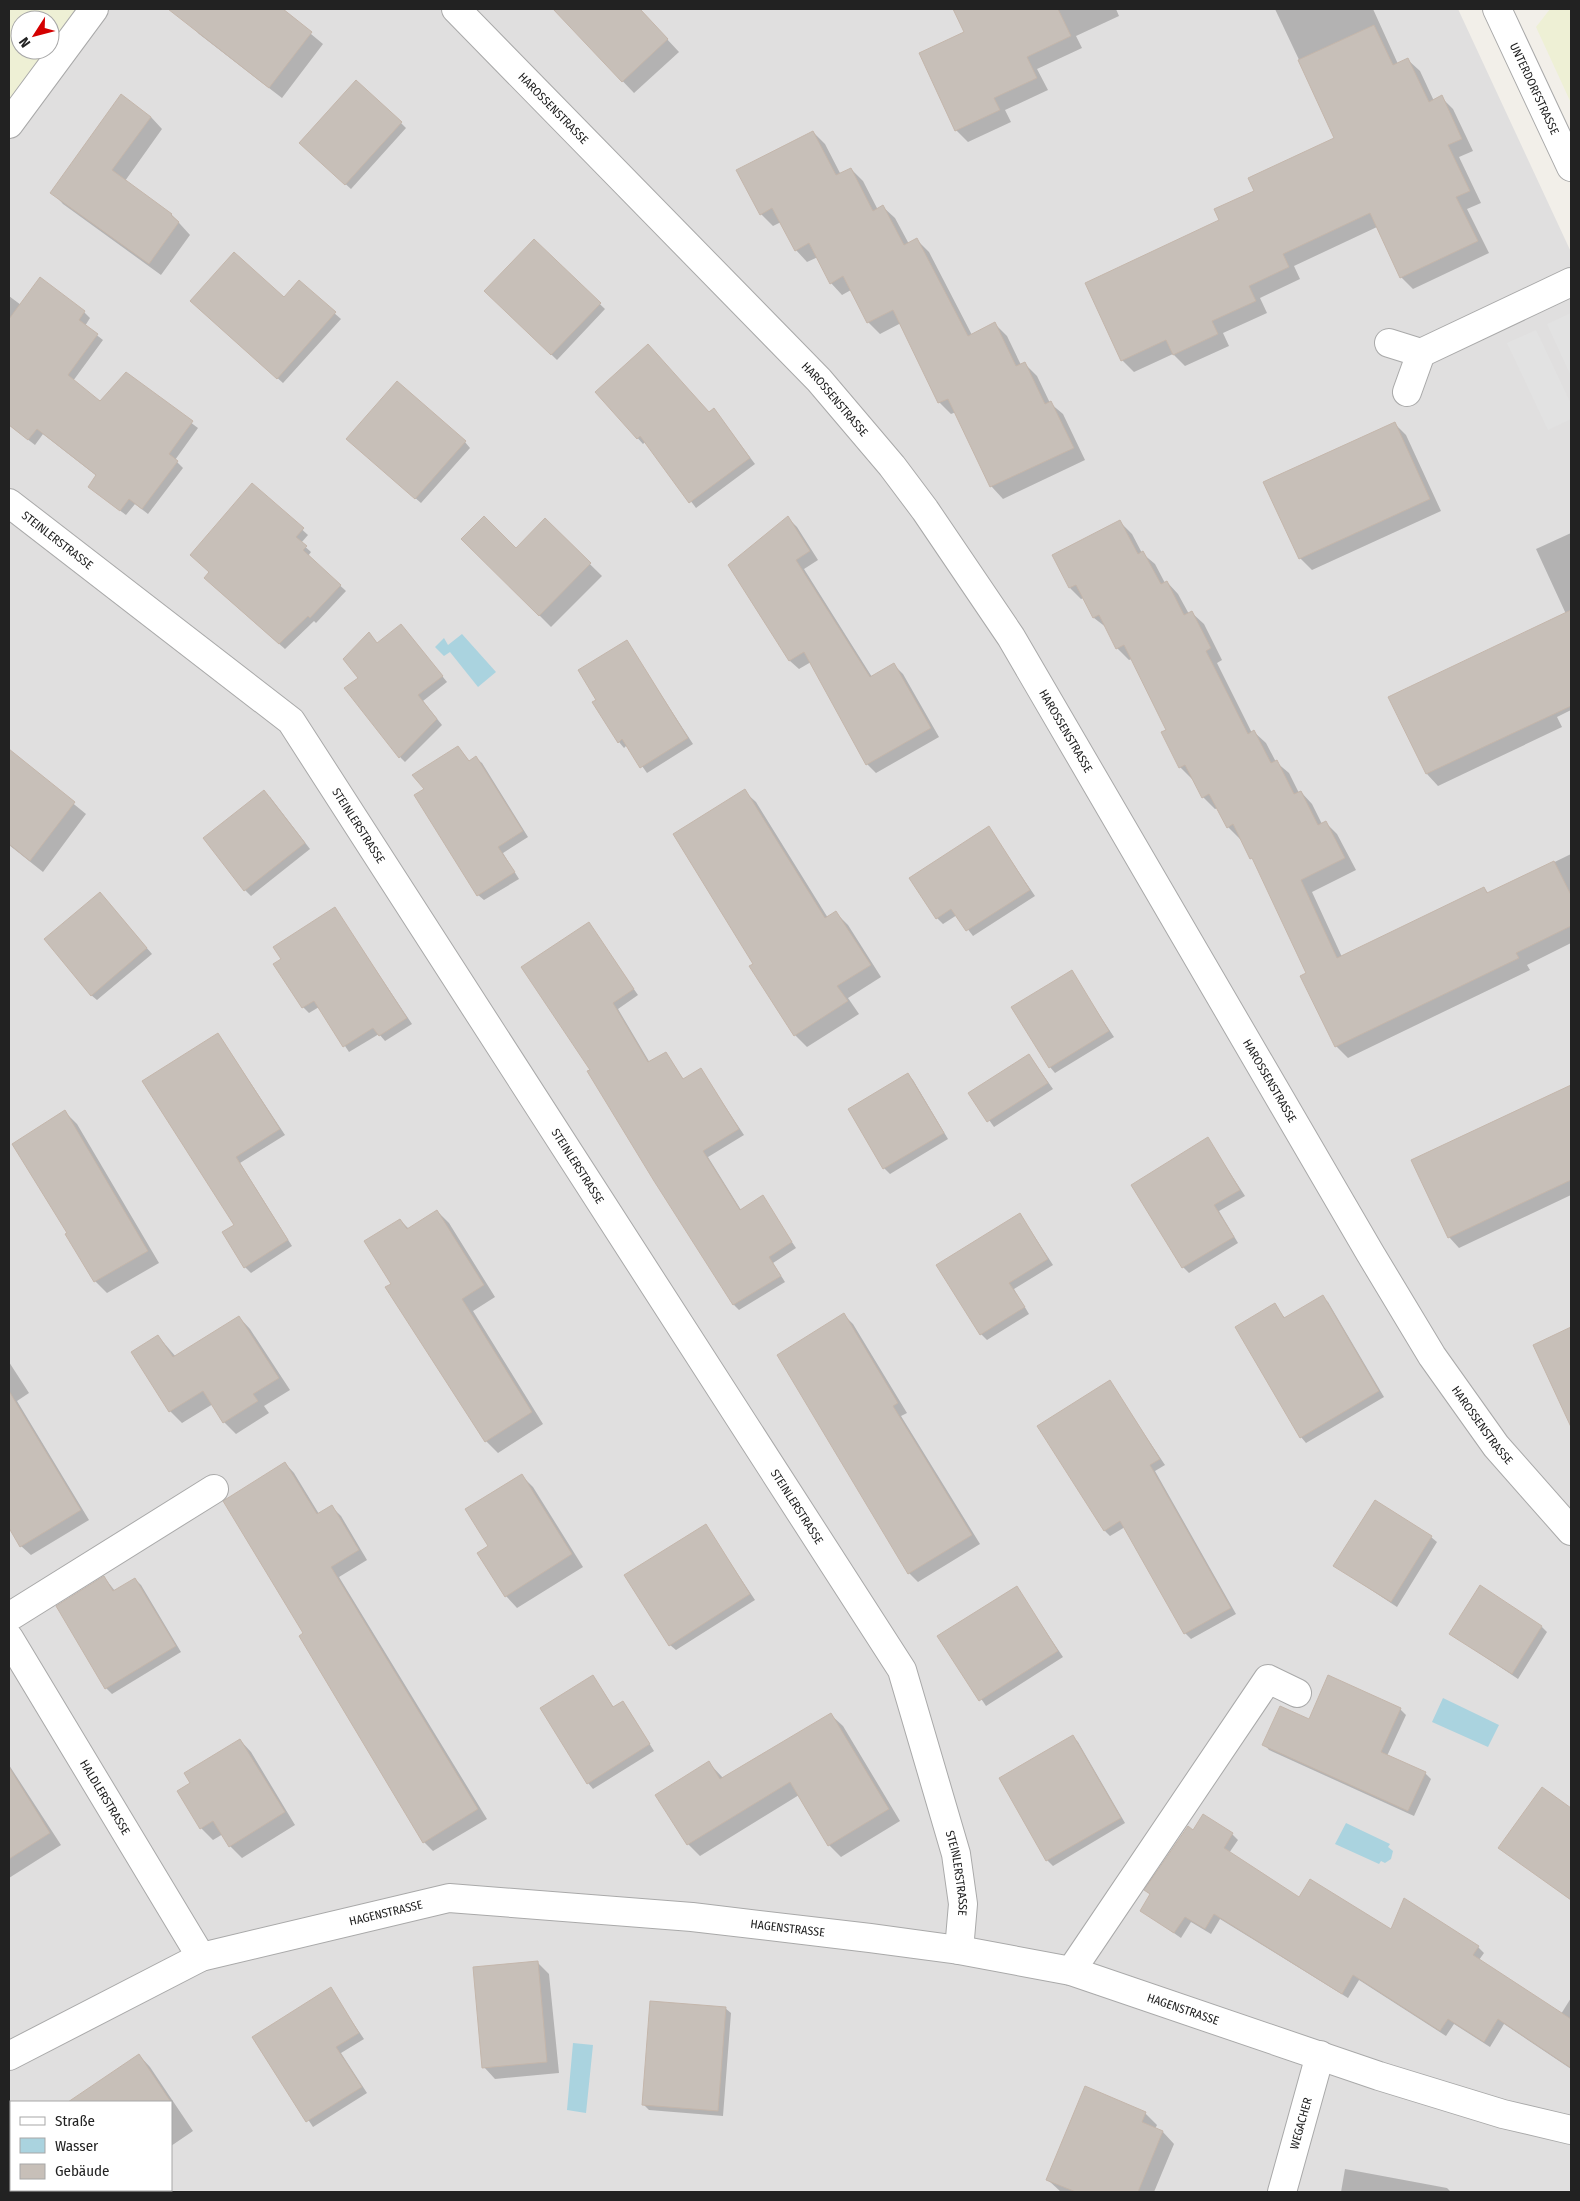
<svg xmlns="http://www.w3.org/2000/svg" width="1580" height="2201" font-family="'Fira Sans Condensed',sans-serif">
<style>
.residential{fill:#e0dfdf;fill-rule:evenodd}
.farmland{fill:#eef0d5;fill-rule:evenodd}
.parking{fill:#e2e2e2}
.water{fill:#aad3df}
.shadow{fill:#0003}
.building{fill:#c7bfb8;stroke:#c4b6ab}
.lines{fill:none;stroke-linecap:round;stroke-linejoin:round}
.minor-casing{stroke:#a9a9a9;stroke-width:30}
.minor{stroke:#fff;stroke-width:28}
.labels{text-anchor:middle;stroke-width:4.5;stroke-linejoin:round;paint-order:stroke}
.street-label{font-size:12px;fill:#222;stroke:#fff}
</style>
<rect width="100%" height="100%" fill="#f2efe9"/>
<path class="residential" d="M 94,9 L 1458,9 L 1571,252 L 1571,2192 L 9,2192 L 9,124 ZM 11,2102 L 171,2102 L 171,2190 L 11,2190 Z"/>
<path class="farmland" d="M 9,9 L 94,9 L 9,124 ZM 20,20 L 50,20 L 50,50 L 20,50 Z
M 1550,9 L 1571,9 L 1571,103 L 1536,27 Z"/>
<path class="parking" d="M 1571,313 L 1571,376 L 1547,324 Z
M 1536,330 L 1571,404 L 1571,419 L 1548,430 L 1507,343 Z"/>
<path class="water" d="M 462,634 L 496,672 L 478,687 L 450,652 L 444,656 L 435,647 L 444,638 L 448,645 Z
M 1443,1698 L 1499,1725 L 1488,1747 L 1432,1722 Z
M 1346,1823 L 1390,1844 L 1388,1847 L 1393,1851 L 1391,1859 L 1385,1863 L 1381,1861 L 1379,1864 L 1335,1844 Z
M 573,2043 L 593,2045 L 586,2113 L 567,2110 Z"/>
<path class="shadow" d="M 198,9 L 281,9 L 323,44 L 282,98 L 199,34 L 188,22 Z
M 554,9 L 639,9 L 679,52 L 634,93 Z
M 978,9 L 1116,9 L 1119,16 L 1076,36 L 1082,48 L 1037,69 L 1048,90 L 1005,110 L 1011,122 L 968,142 L 956,130 L 966,32 L 959,17 Z
M 1275,9 L 1373,9 L 1398,64 L 1408,60 L 1420,71 L 1434,101 L 1441,97 L 1453,109 L 1473,151 L 1459,157 L 1481,203 L 1467,209 L 1489,253 L 1413,289 L 1401,277 L 1377,227 L 1294,266 L 1300,279 L 1260,298 L 1267,313 L 1223,333 L 1229,346 L 1185,366 L 1173,354 L 1134,372 L 1122,360 L 1220,220 L 1256,192 L 1336,138 Z
M 151,117 L 162,129 L 125,181 L 171,214 L 190,235 L 161,275 L 63,204 L 52,192 Z
M 401,123 L 406,128 L 351,189 L 307,149 Z
M 813,132 L 825,144 L 841,175 L 851,169 L 863,181 L 878,210 L 883,207 L 895,218 L 909,244 L 917,240 L 929,252 L 972,335 L 995,324 L 1007,336 L 1021,365 L 1025,364 L 1037,376 L 1050,403 L 1063,414 L 1085,460 L 1003,499 L 992,487 L 956,412 L 951,414 L 939,402 L 901,323 L 880,334 L 868,322 L 851,290 L 842,295 L 831,283 L 818,257 L 807,262 L 796,250 L 781,222 L 773,226 L 761,214 Z
M 534,241 L 605,309 L 557,360 L 486,291 Z
M 40,279 L 84,312 L 90,318 L 85,326 L 103,340 L 73,381 L 100,403 L 126,374 L 198,428 L 175,460 L 183,468 L 148,514 L 135,504 L 126,515 L 95,492 L 97,476 L 43,434 L 35,445 L 9,425 L 9,296 L 21,305 Z
M 299,282 L 341,319 L 283,383 L 197,307 L 284,299 Z
M 596,392 L 719,416 L 755,464 L 696,508 L 646,441 L 643,444 Z
M 1394,423 L 1406,435 L 1441,511 L 1312,570 L 1300,558 Z
M 465,442 L 470,448 L 421,503 L 353,444 Z
M 253,485 L 308,535 L 301,543 L 311,552 L 308,556 L 346,591 L 316,623 L 314,621 L 285,649 L 211,584 L 211,572 Z
M 788,518 L 797,527 L 818,560 L 804,569 L 872,677 L 894,665 L 903,674 L 939,737 L 876,773 L 867,764 L 811,662 L 799,669 L 790,661 L 730,565 Z
M 545,520 L 602,576 L 551,627 L 463,539 L 516,549 Z
M 1120,522 L 1132,534 L 1142,553 L 1155,564 L 1165,583 L 1167,582 L 1178,594 L 1189,614 L 1192,613 L 1204,624 L 1222,660 L 1217,663 L 1252,733 L 1254,732 L 1266,743 L 1276,762 L 1289,773 L 1299,793 L 1301,792 L 1312,804 L 1322,824 L 1325,822 L 1337,834 L 1356,870 L 1312,892 L 1342,957 L 1484,888 L 1489,894 L 1571,854 L 1571,943 L 1527,965 L 1530,970 L 1348,1058 L 1336,1046 L 1307,974 L 1256,863 L 1241,838 L 1240,839 L 1228,827 L 1218,808 L 1215,809 L 1203,797 L 1194,778 L 1192,779 L 1180,767 L 1167,730 L 1132,659 L 1129,660 L 1117,648 L 1107,628 L 1094,618 L 1084,598 L 1081,599 L 1070,588 Z
M 1571,533 L 1571,710 L 1557,717 L 1562,727 L 1438,786 L 1427,774 L 1390,697 L 1566,614 L 1536,549 Z
M 406,631 L 447,682 L 423,701 L 442,725 L 405,762 L 400,757 L 369,634 L 378,644 Z
M 626,641 L 693,744 L 647,773 L 627,745 L 624,748 L 619,742 L 598,700 Z
M 458,747 L 470,762 L 476,758 L 482,763 L 528,837 L 503,853 L 519,879 L 484,900 L 478,895 L 425,790 Z
M 9,751 L 86,814 L 43,872 L 9,845 Z
M 744,791 L 756,802 L 828,918 L 836,913 L 848,925 L 881,977 L 848,998 L 859,1014 L 807,1047 L 795,1035 L 755,964 Z
M 270,797 L 310,849 L 251,896 L 245,890 Z
M 989,828 L 1035,896 L 973,936 L 957,915 L 943,924 L 937,918 Z
M 100,893 L 152,954 L 97,1000 L 91,995 Z
M 335,909 L 412,1024 L 385,1041 L 379,1034 L 349,1052 L 319,1007 L 309,1013 L 303,1007 L 283,959 Z
M 589,924 L 638,995 L 618,1009 L 650,1063 L 666,1054 L 684,1080 L 701,1070 L 744,1135 L 708,1157 L 741,1210 L 762,1197 L 796,1248 L 773,1263 L 785,1282 L 739,1310 L 734,1305 L 591,1070 Z
M 1071,972 L 1114,1037 L 1055,1073 L 1050,1067 Z
M 218,1034 L 285,1135 L 240,1163 L 292,1246 L 251,1273 L 245,1267 Z
M 1029,1055 L 1053,1089 L 994,1127 L 970,1093 Z
M 908,1075 L 913,1080 L 948,1139 L 890,1174 L 884,1168 L 850,1109 Z
M 1571,1086 L 1571,1195 L 1459,1248 L 1449,1237 L 1413,1161 Z
M 65,1112 L 77,1124 L 159,1263 L 107,1293 L 95,1281 L 69,1234 Z
M 1208,1139 L 1245,1196 L 1219,1211 L 1238,1243 L 1189,1273 L 1183,1267 Z
M 437,1211 L 449,1223 L 495,1297 L 473,1311 L 543,1424 L 498,1453 L 486,1441 L 392,1284 L 400,1220 L 409,1229 Z
M 1020,1214 L 1053,1265 L 1014,1289 L 1029,1314 L 987,1340 L 981,1334 Z
M 1322,1297 L 1328,1302 L 1384,1397 L 1306,1443 L 1301,1437 L 1274,1305 L 1285,1318 Z
M 844,1315 L 853,1324 L 907,1413 L 901,1416 L 980,1544 L 918,1582 L 909,1573 Z
M 239,1317 L 250,1329 L 290,1390 L 264,1406 L 269,1413 L 236,1434 L 224,1422 L 213,1404 L 182,1423 L 170,1411 L 158,1336 L 176,1357 Z
M 1571,1329 L 1571,1421 L 1535,1346 Z
M 9,1362 L 29,1393 L 17,1401 L 89,1520 L 31,1555 L 21,1546 L 9,1525 Z
M 1109,1381 L 1165,1465 L 1155,1471 L 1236,1614 L 1191,1639 L 1185,1633 L 1125,1527 L 1110,1536 L 1105,1531 L 1039,1427 Z
M 285,1463 L 294,1473 L 319,1514 L 332,1507 L 341,1516 L 367,1560 L 339,1577 L 487,1819 L 433,1851 L 424,1842 L 305,1633 Z
M 521,1475 L 533,1487 L 583,1567 L 517,1608 L 506,1596 L 490,1546 Z
M 705,1525 L 755,1600 L 676,1650 L 670,1645 Z
M 1431,1537 L 1437,1542 L 1397,1607 L 1335,1566 Z
M 104,1577 L 115,1591 L 135,1579 L 141,1585 L 181,1652 L 112,1694 L 106,1688 Z
M 1016,1587 L 1063,1657 L 986,1706 L 939,1636 Z
M 1542,1627 L 1547,1632 L 1518,1679 L 1451,1634 Z
M 593,1676 L 614,1708 L 623,1703 L 628,1709 L 654,1751 L 593,1789 L 588,1783 Z
M 1400,1709 L 1406,1715 L 1387,1756 L 1425,1773 L 1431,1779 L 1414,1816 L 1269,1750 L 1264,1744 L 1309,1721 Z
M 831,1715 L 843,1726 L 900,1821 L 841,1857 L 829,1845 L 799,1795 L 700,1856 L 688,1844 L 709,1763 L 724,1779 Z
M 1073,1737 L 1078,1742 L 1125,1823 L 1053,1866 L 1047,1860 Z
M 240,1740 L 251,1752 L 295,1825 L 242,1858 L 230,1846 L 223,1834 L 213,1840 L 201,1828 L 192,1783 Z
M 9,1765 L 61,1845 L 9,1878 Z
M 1542,1789 L 1571,1809 L 1571,1900 L 1500,1848 Z
M 1193,1831 L 1232,1834 L 1238,1840 L 1229,1853 L 1299,1899 L 1392,1931 L 1478,1947 L 1484,1953 L 1479,1960 L 1561,2014 L 1571,1998 L 1571,2069 L 1504,2024 L 1490,2047 L 1454,2024 L 1446,2036 L 1359,1980 L 1348,1998 L 1220,1919 L 1211,1934 L 1191,1922 L 1181,1938 L 1142,1911 L 1151,1895 L 1146,1890 Z
M 537,1962 L 549,1974 L 559,2073 L 495,2079 L 484,2067 Z
M 330,1989 L 364,2039 L 341,2053 L 367,2093 L 313,2127 L 254,2037 Z
M 725,2008 L 731,2013 L 723,2116 L 649,2110 L 644,2105 Z
M 139,2055 L 150,2067 L 193,2131 L 171,2146 L 171,2102 L 87,2102 L 82,2094 Z
M 1145,2113 L 1157,2125 L 1155,2129 L 1163,2132 L 1174,2144 L 1154,2192 L 1061,2192 L 1048,2180 Z
M 9,2166 L 11,2170 L 11,2190 L 24,2190 L 26,2192 L 9,2192 Z
M 1345,2169 L 1447,2188 L 1451,2192 L 1341,2192 Z"/>
<path class="building" d="M 168,9 L 283,9 L 312,32 L 269,88 Z
M 553,9 L 640,9 L 668,39 L 622,82 Z
M 953,9 L 1058,9 L 1071,36 L 1027,57 L 1037,78 L 994,98 L 1000,110 L 955,131 L 919,53 L 964,32 Z
M 1374,25 L 1393,65 L 1408,58 L 1429,102 L 1442,95 L 1462,139 L 1448,145 L 1470,191 L 1456,197 L 1478,241 L 1400,278 L 1370,213 L 1283,254 L 1289,267 L 1249,286 L 1256,301 L 1212,321 L 1218,334 L 1173,355 L 1166,340 L 1121,361 L 1085,283 L 1219,220 L 1214,209 L 1254,191 L 1248,178 L 1334,138 L 1298,60 Z
M 356,80 L 402,122 L 345,185 L 299,143 Z
M 121,94 L 151,117 L 112,170 L 172,214 L 171,215 L 179,222 L 149,264 L 50,193 Z
M 813,131 L 836,175 L 851,168 L 873,211 L 883,205 L 904,245 L 917,238 L 968,336 L 995,322 L 1016,366 L 1025,362 L 1045,404 L 1051,401 L 1074,448 L 990,487 L 948,399 L 938,403 L 893,310 L 867,323 L 843,276 L 830,284 L 809,243 L 795,251 L 772,208 L 760,215 L 736,170 Z
M 534,239 L 601,303 L 551,355 L 484,291 Z
M 234,252 L 284,297 L 299,280 L 336,312 L 277,379 L 190,301 Z
M 40,277 L 85,311 L 79,320 L 98,334 L 68,375 L 100,401 L 126,372 L 193,421 L 169,454 L 178,461 L 142,509 L 129,499 L 120,511 L 88,487 L 96,475 L 37,429 L 28,440 L 9,425 L 9,319 Z
M 648,344 L 709,412 L 714,408 L 750,458 L 689,503 L 640,436 L 637,439 L 595,392 Z
M 397,381 L 466,441 L 415,499 L 346,439 Z
M 1395,422 L 1430,499 L 1299,559 L 1263,482 Z
M 252,483 L 304,528 L 296,537 L 307,546 L 303,550 L 341,585 L 310,618 L 308,616 L 279,644 L 204,578 L 209,572 L 190,555 Z
M 484,516 L 516,548 L 545,518 L 591,563 L 539,616 L 461,539 Z
M 788,516 L 810,551 L 796,560 L 870,677 L 894,663 L 931,728 L 866,765 L 804,652 L 789,661 L 728,565 Z
M 1120,520 L 1138,554 L 1143,551 L 1161,584 L 1167,581 L 1184,615 L 1192,611 L 1211,648 L 1206,651 L 1248,734 L 1254,730 L 1271,763 L 1277,760 L 1294,794 L 1301,791 L 1318,825 L 1326,821 L 1345,858 L 1301,880 L 1337,958 L 1484,887 L 1487,893 L 1554,861 L 1571,895 L 1571,926 L 1516,953 L 1519,958 L 1335,1047 L 1300,976 L 1306,973 L 1252,858 L 1250,859 L 1233,824 L 1227,828 L 1209,794 L 1202,798 L 1185,765 L 1179,768 L 1161,732 L 1166,730 L 1124,645 L 1116,649 L 1099,615 L 1093,618 L 1076,585 L 1069,588 L 1052,555 Z
M 1571,610 L 1571,706 L 1426,774 L 1388,697 Z
M 401,624 L 443,676 L 418,695 L 437,719 L 399,758 L 344,688 L 358,678 L 343,659 L 369,632 L 377,643 Z
M 627,640 L 688,738 L 640,768 L 622,739 L 618,743 L 592,702 L 596,700 L 578,670 Z
M 458,746 L 469,761 L 476,756 L 523,831 L 498,847 L 515,872 L 477,896 L 414,795 L 424,789 L 412,775 Z
M 9,749 L 75,802 L 30,861 L 9,844 Z
M 745,789 L 825,918 L 836,911 L 871,965 L 837,986 L 848,1001 L 794,1036 L 749,966 L 753,964 L 673,834 Z
M 264,790 L 305,843 L 244,891 L 203,838 Z
M 989,826 L 1030,890 L 966,931 L 951,909 L 936,919 L 909,878 Z
M 100,892 L 147,948 L 91,996 L 44,939 Z
M 335,907 L 407,1018 L 379,1036 L 373,1028 L 343,1047 L 314,1001 L 302,1008 L 273,964 L 281,959 L 273,947 Z
M 589,922 L 634,989 L 613,1003 L 648,1062 L 666,1052 L 683,1079 L 701,1068 L 739,1129 L 703,1151 L 740,1210 L 763,1195 L 792,1242 L 769,1257 L 781,1276 L 733,1305 L 654,1181 L 587,1071 L 590,1070 L 521,967 Z
M 1072,970 L 1109,1031 L 1049,1068 L 1011,1007 Z
M 218,1033 L 280,1129 L 236,1157 L 288,1240 L 244,1268 L 222,1232 L 234,1225 L 142,1081 Z
M 1029,1054 L 1048,1083 L 987,1122 L 968,1093 Z
M 908,1073 L 944,1133 L 883,1169 L 848,1109 Z
M 1571,1085 L 1571,1180 L 1448,1238 L 1411,1160 Z
M 65,1110 L 148,1251 L 94,1282 L 65,1234 L 67,1233 L 12,1144 Z
M 1208,1137 L 1240,1190 L 1214,1205 L 1234,1237 L 1182,1268 L 1131,1185 Z
M 437,1210 L 484,1285 L 462,1299 L 532,1412 L 485,1442 L 385,1287 L 391,1284 L 364,1241 L 400,1219 L 407,1229 Z
M 1020,1213 L 1048,1259 L 1009,1283 L 1025,1307 L 980,1335 L 936,1265 Z
M 1323,1295 L 1379,1391 L 1300,1438 L 1235,1327 L 1275,1303 L 1284,1318 Z
M 844,1313 L 898,1403 L 893,1406 L 972,1535 L 908,1574 L 777,1355 Z
M 239,1316 L 279,1378 L 253,1394 L 258,1401 L 223,1423 L 203,1391 L 169,1412 L 131,1352 L 158,1335 L 173,1357 Z
M 1571,1327 L 1571,1427 L 1533,1345 Z
M 1110,1380 L 1160,1459 L 1150,1465 L 1231,1608 L 1184,1634 L 1120,1521 L 1104,1531 L 1037,1426 Z
M 9,1391 L 81,1510 L 20,1547 L 9,1528 Z
M 285,1462 L 317,1514 L 332,1505 L 359,1550 L 331,1567 L 478,1809 L 423,1843 L 299,1636 L 303,1633 L 223,1501 Z
M 522,1474 L 572,1554 L 505,1597 L 477,1553 L 488,1546 L 465,1509 Z
M 1375,1500 L 1432,1536 L 1391,1602 L 1333,1566 Z
M 706,1524 L 750,1594 L 669,1646 L 624,1575 Z
M 104,1576 L 113,1591 L 135,1578 L 176,1646 L 105,1689 L 56,1606 Z
M 1480,1585 L 1542,1626 L 1512,1674 L 1449,1634 Z
M 1017,1586 L 1058,1651 L 979,1701 L 937,1636 Z
M 593,1675 L 613,1707 L 623,1701 L 650,1744 L 587,1784 L 540,1708 Z
M 1328,1675 L 1401,1708 L 1381,1752 L 1426,1772 L 1408,1811 L 1262,1745 L 1280,1706 L 1309,1719 Z
M 831,1713 L 889,1809 L 828,1846 L 790,1782 L 687,1845 L 655,1795 L 709,1761 L 720,1779 Z
M 1073,1735 L 1121,1818 L 1046,1861 L 999,1778 Z
M 240,1739 L 285,1812 L 229,1847 L 213,1821 L 200,1829 L 177,1791 L 190,1783 L 184,1773 Z
M 9,1767 L 50,1833 L 9,1859 Z
M 1542,1787 L 1571,1808 L 1571,1900 L 1498,1848 Z
M 1203,1814 L 1233,1833 L 1224,1848 L 1299,1897 L 1310,1879 L 1391,1929 L 1404,1898 L 1479,1946 L 1473,1955 L 1571,2019 L 1571,2068 L 1498,2019 L 1484,2042 L 1448,2019 L 1440,2031 L 1353,1975 L 1342,1994 L 1214,1914 L 1205,1929 L 1185,1917 L 1174,1933 L 1140,1911 L 1150,1894 L 1144,1890 L 1188,1826 L 1193,1830 Z
M 538,1961 L 547,2062 L 482,2068 L 473,1967 Z
M 331,1987 L 359,2033 L 336,2047 L 362,2087 L 306,2122 L 252,2037 Z
M 650,2001 L 726,2007 L 718,2111 L 642,2105 Z
M 139,2054 L 171,2102 L 68,2102 Z
M 1085,2086 L 1146,2112 L 1142,2122 L 1163,2131 L 1138,2192 L 1076,2192 L 1046,2180 Z"/>
<g class="lines">
<defs>
<g id="minor">
<path id="s1" d="M 456,9 L 819,380 L 892,466 L 925,510 L 1011,637 L 1370,1253 L 1432,1356 L 1496,1446 L 1571,1531"/>
<path id="s2" d="M 1497,9 L 1571,167"/>
<path d="M 9,124 L 94,9"/>
<path d="M 1389,343 L 1421,353 L 1571,282"/>
<path d="M 1407,392 L 1421,353"/>
<path id="s3" d="M 9,503 L 291,721 L 902,1670 L 956,1854 L 963,1904 L 959,1950"/>
<path d="M 9,1617 L 214,1489"/>
<path id="s4" d="M 9,1638 L 201,1957"/>
<path d="M 1071,1971 L 1268,1679 L 1297,1693"/>
<path id="s5" d="M 9,2056 L 201,1957 L 449,1898 L 692,1917 L 870,1938 L 959,1950 L 1071,1971 L 1379,2076 L 1503,2114 L 1571,2130"/>
<path id="s6" d="M 1282,2192 L 1320,2055"/>
</g>
</defs>
<use href="#minor" class="minor-casing"/>
<use href="#minor" class="minor"/>
</g>
<g class="labels">
<g class="street-label">
<text dy="4" stroke="none"><textPath href="#s2" startOffset="88">UNTERDORFSTRASSE</textPath></text>
<text dy="4" stroke="none"><textPath href="#s1" startOffset="139">HAROSSENSTRASSE</textPath></text>
<text dy="4" stroke="none"><textPath href="#s1" startOffset="544">HAROSSENSTRASSE</textPath></text>
<text dy="4" stroke="none"><textPath href="#s3" startOffset="61">STEINLERSTRASSE</textPath></text>
<text dy="4" stroke="none"><textPath href="#s1" startOffset="949">HAROSSENSTRASSE</textPath></text>
<text dy="4" stroke="none"><textPath href="#s3" startOffset="481">STEINLERSTRASSE</textPath></text>
<text dy="4" stroke="none"><textPath href="#s1" startOffset="1354">HAROSSENSTRASSE</textPath></text>
<text dy="4" stroke="none"><textPath href="#s3" startOffset="886">STEINLERSTRASSE</textPath></text>
<text dy="4" stroke="none"><textPath href="#s1" startOffset="1759">HAROSSENSTRASSE</textPath></text>
<text dy="4" stroke="none"><textPath href="#s3" startOffset="1291">STEINLERSTRASSE</textPath></text>
<text dy="4" stroke="none"><textPath href="#s4" startOffset="186">HALDLERSTRASSE</textPath></text>
<text dy="4" stroke="none"><textPath href="#s3" startOffset="1696">STEINLERSTRASSE</textPath></text>
<text dy="4" stroke="none"><textPath href="#s5" startOffset="406">HAGENSTRASSE</textPath></text>
<text dy="4" stroke="none"><textPath href="#s5" startOffset="811">HAGENSTRASSE</textPath></text>
<text dy="4" stroke="none"><textPath href="#s5" startOffset="1216">HAGENSTRASSE</textPath></text>
<text dy="4" stroke="none"><textPath href="#s6" startOffset="71">WEGACHER</textPath></text>
</g>
</g>
<rect width="1580" height="2201" fill="none" stroke="#222222" stroke-width="20"/>
<rect x="10" y="2101" width="162" height="90" fill="#ffffff" stroke="#a7a7a7"/>
<rect x="20" y="2117" width="25" height="8" fill="#ffffff" stroke="#a7a7a7"/>
<text x="55" y="2126" font-size="15" fill="#222222">Straße</text>
<rect x="20" y="2138" width="25" height="15" fill="#aad3df" stroke="#a7a7a7"/>
<text x="55" y="2151" font-size="15" fill="#222222">Wasser</text>
<rect x="20" y="2164" width="25" height="15" fill="#c7bfb8" stroke="#a7a7a7"/>
<text x="55" y="2176" font-size="15" fill="#222222">Gebäude</text>
<g transform="translate(35 35) rotate(234)"><circle r="24" fill="#ffffff" stroke="#a7a7a7"/>
<path d="M0-4L9 19L0 12L-9 19Z" fill="#d40000"/>
<text y="-8" font-size="14" font-weight="bold" text-anchor="middle" fill="#222222">N</text>
</g>
</svg>
